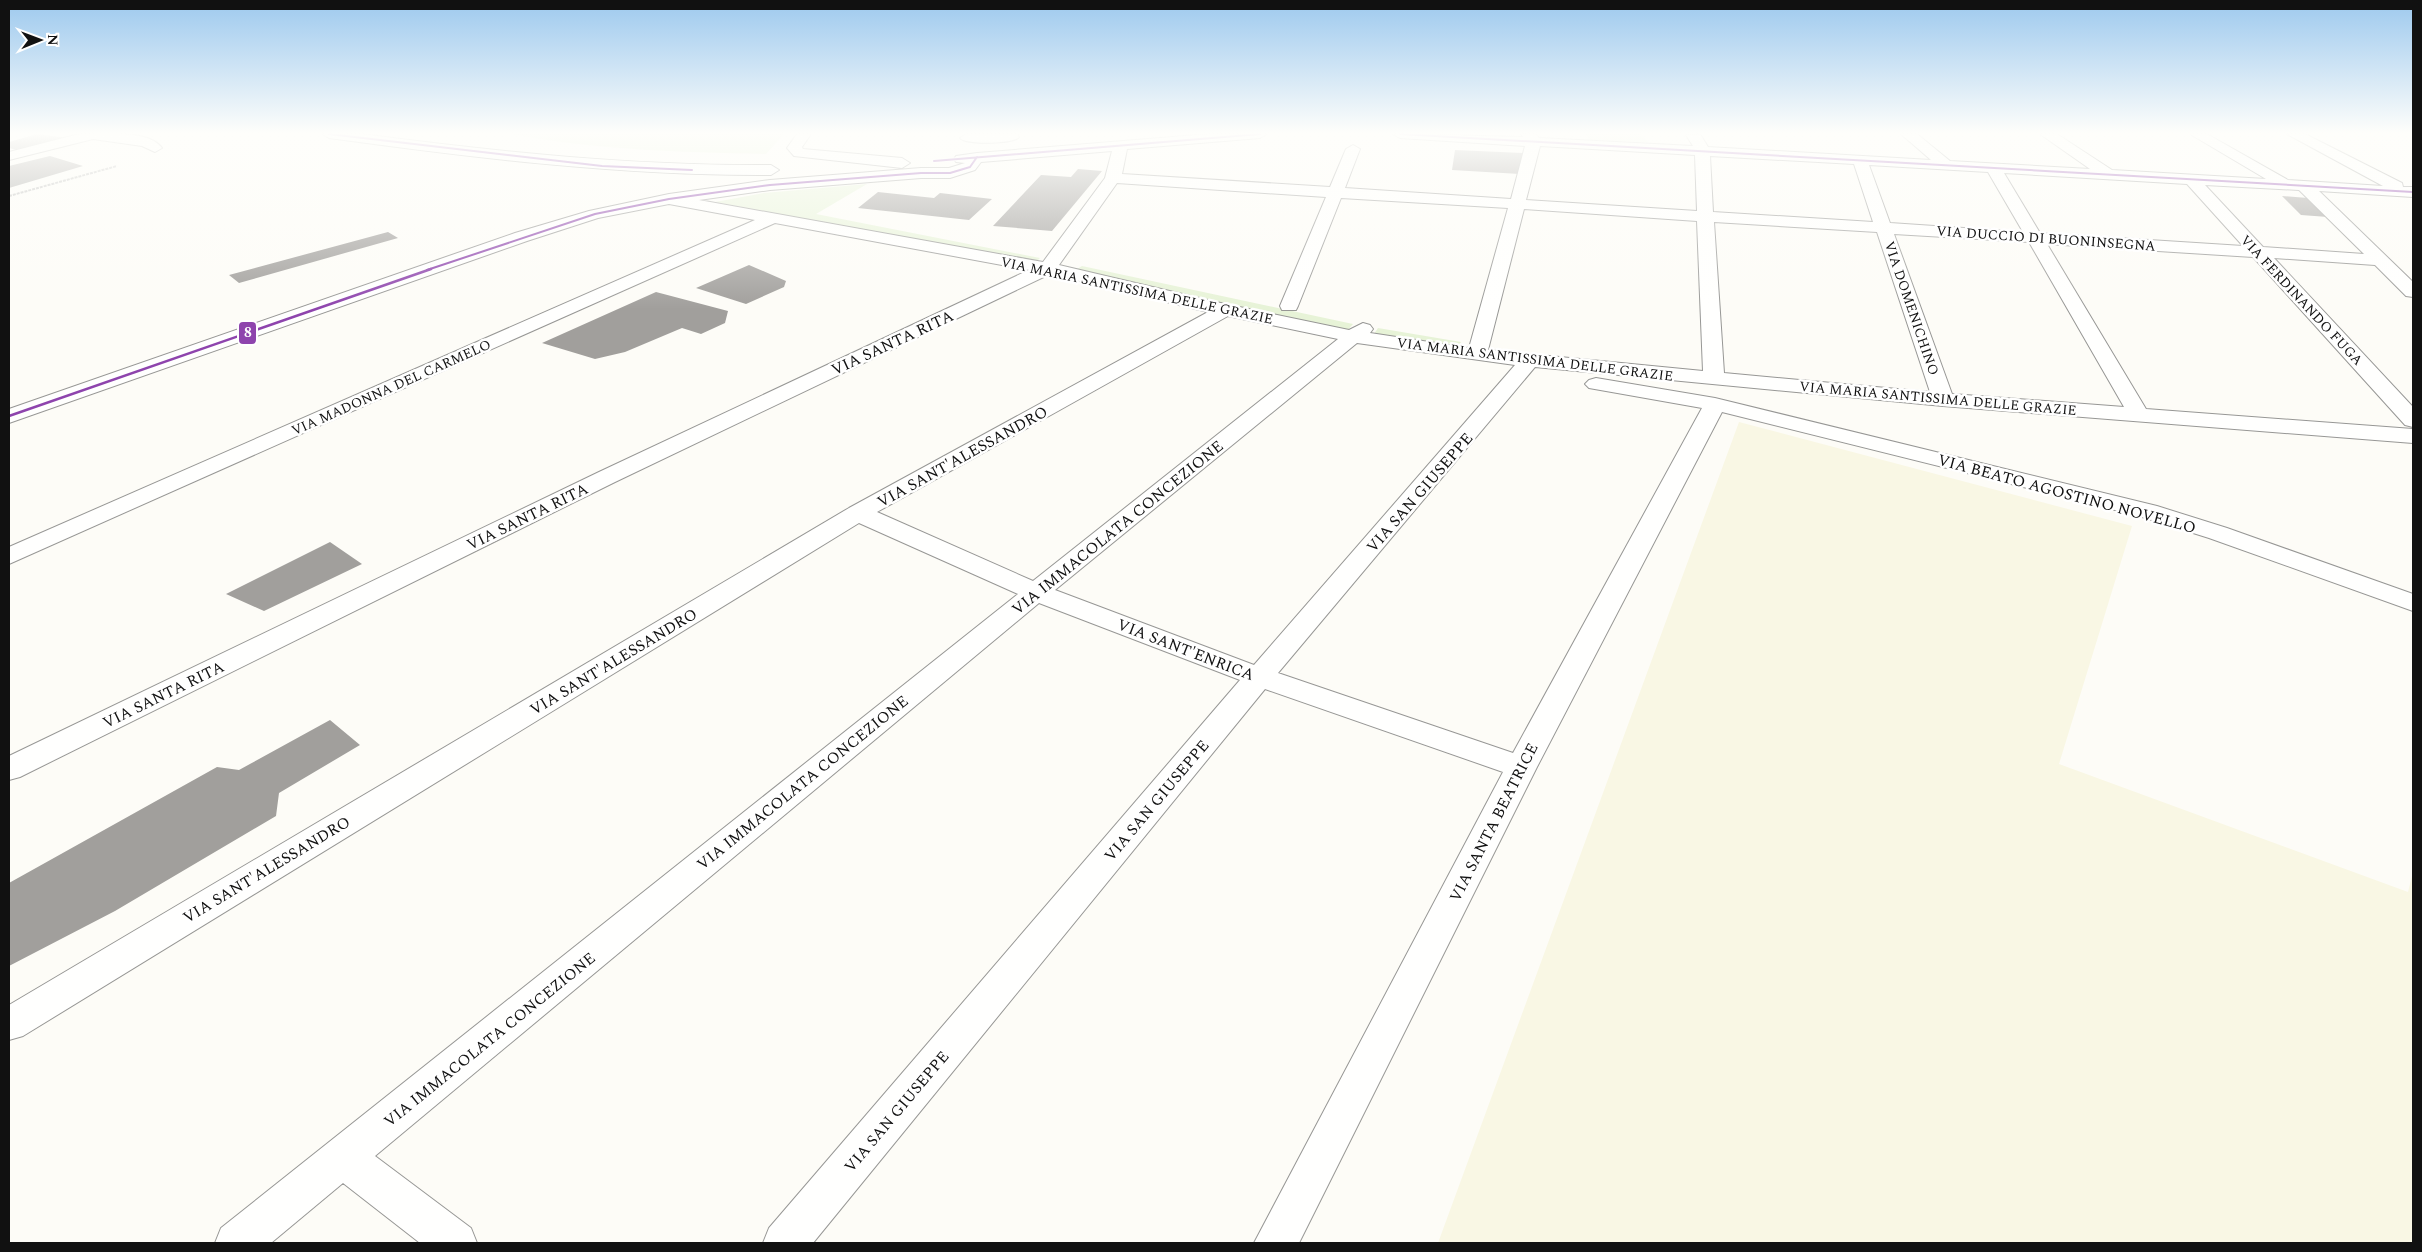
<svg xmlns="http://www.w3.org/2000/svg" width="2422" height="1252" font-family="Spectral,serif">
<style>
.farmland{fill:#f9f7e4}
.green{fill:#e7f3d7}
.building{fill:#a19f9c}
.lines{fill:none;stroke-linecap:round;stroke-linejoin:round}
.minor-casing{stroke:#979795;stroke-width:2}
.path{stroke:#b9b9b8;stroke-width:2;stroke-dasharray:3 1;stroke-linecap:butt}
.minor{fill:#fffffe;fill-rule:evenodd}
.bus-1-far1-casing{stroke:#fff;stroke-width:4}
.bus-1-casing{stroke:#fff;stroke-width:5}
.bus-1-far1{stroke:#8e44ad;stroke-width:2}
.bus-1{stroke:#8e44ad;stroke-width:2.5}
.labels{text-anchor:middle;stroke-width:5;stroke-linejoin:round;paint-order:stroke}
.far-street-label{font-size:14px;fill:#111;stroke:#fff}
.street-label{font-size:16px;fill:#111;stroke:#fff}
.line-badge{stroke:#fff;stroke-width:2}
.badge-label{font-size:14px;text-anchor:middle;font-weight:bold;fill:#fff}
</style>
<rect width="100%" height="100%" fill="#fdfcf7"/>
<path class="farmland" d="M 1739,422 L 2132,526 L 2059,764 L 2408,892 L 2413,872 L 2413,1243 L 1438,1243 Z"/>
<path class="green" d="M 511,134 L 784,134 L 766,154 C 681,152 595,150 511,134 Z
M 1585,134 L 1641,134 L 1648,142 L 1590,140 Z
M 867,184 L 816,214 L 1040,258 L 1035,263 L 715,202 L 764,193 Z
M 1082,266 L 1353,324 L 1346,332 L 1074,271 Z
M 1378,328 L 1461,342 L 1457,349 L 1374,334 Z"/>
<path class="building" d="M 37,134 L 68,138 L 21,151 L 9,148 L 9,142 Z
M 1455,150 L 1523,153 L 1520,174 L 1452,170 Z
M 50,156 L 83,166 L 9,188 L 9,166 Z
M 1078,169 L 1102,171 L 1052,231 L 993,226 L 1041,175 L 1071,177 Z
M 878,192 L 934,198 L 940,193 L 992,199 L 969,220 L 858,208 Z
M 2282,196 L 2308,198 L 2328,217 L 2301,215 Z
M 388,232 L 398,238 L 239,283 L 229,275 Z
M 749,265 L 786,281 L 784,287 L 746,304 L 696,288 Z
M 656,292 L 728,311 L 725,323 L 701,334 L 682,328 L 625,352 L 595,359 L 542,343 Z
M 330,542 L 362,564 L 264,611 L 226,594 Z
M 330,720 L 360,745 L 279,793 L 276,816 L 115,911 L 9,966 L 9,883 L 217,767 L 239,770 Z"/>
<g class="lines">
<defs>
<path id="minor" d="M 79,134 C 100,134 149,129 162,148 L 155,152 L 142,146 L 93,139 L 9,160 L 9,152 Z
M 322,134 L 362,134 C 498,152 634,166 771,165 L 779,170 L 771,175 C 622,176 476,158 329,138 Z
M 797,134 L 811,134 L 802,147 L 803,149 L 902,158 L 910,163 L 902,168 L 794,156 L 787,148 Z
M 966,134 L 1017,134 L 1019,137 C 1014,144 965,145 960,138 Z
M 1209,134 L 1267,134 L 1260,138 L 1127,149 L 1122,174 L 1330,187 L 1346,149 L 1353,145 L 1360,149 L 1345,188 L 1511,199 L 1525,146 L 1400,138 L 1393,134 L 1523,137 L 1521,134 L 1536,134 L 1539,138 L 1693,146 L 1686,135 L 1700,134 L 1708,147 L 1931,160 L 1901,134 L 1917,134 L 1950,161 L 2090,169 L 2040,134 L 2057,134 L 2112,170 L 2266,179 L 2190,134 L 2207,134 L 2288,180 L 2383,186 L 2287,134 L 2305,134 L 2402,183 L 2403,187 L 2413,187 L 2413,197 L 2319,191 L 2413,282 L 2413,297 L 2406,296 L 2375,265 L 2274,258 L 2413,407 L 2413,427 L 2405,425 L 2253,257 L 2047,244 L 2146,409 L 2413,429 L 2413,443 L 1943,406 L 1535,367 L 1278,673 L 1513,753 L 1702,408 L 1589,388 L 1585,384 L 1589,380 L 1596,378 L 1715,398 L 2157,506 L 2227,528 L 2413,594 L 2413,611 L 2209,538 L 2139,516 L 1722,412 L 1537,767 L 1299,1243 L 1254,1243 L 1503,772 L 1265,689 L 813,1243 L 763,1243 L 769,1228 L 1240,680 L 1039,603 L 375,1156 L 471,1228 L 477,1243 L 420,1243 L 343,1183 L 271,1243 L 215,1243 L 221,1228 L 1018,594 L 859,523 L 23,1036 L 9,1040 L 9,1005 L 849,508 L 1208,312 L 1050,274 L 615,482 L 20,777 L 9,780 L 9,756 L 599,472 L 1029,270 L 775,223 L 9,564 L 9,547 L 755,220 L 669,204 L 598,218 L 527,241 L 9,423 L 9,409 L 515,233 L 589,211 L 669,194 L 770,180 L 921,168 L 949,168 L 965,163 L 956,162 L 954,159 L 956,156 L 977,153 ZM 1540,146 L 1695,155 L 1697,211 L 1526,200 ZM 1112,151 L 1105,178 L 1043,262 L 699,200 L 770,190 L 921,178 L 950,178 L 975,170 L 981,162 ZM 1710,156 L 1854,164 L 1873,222 L 1713,212 ZM 1869,165 L 1988,172 L 2023,232 L 1890,223 ZM 2004,173 L 2187,184 L 2243,246 L 2040,233 ZM 1117,183 L 1326,197 L 1280,306 L 1282,310 L 1296,310 L 1298,306 L 1341,198 L 1508,208 L 1469,348 L 1370,333 L 1373,329 L 1370,325 L 1363,323 L 1349,330 L 1225,304 L 1059,265 ZM 2205,185 L 2299,190 L 2364,254 L 2263,247 ZM 1524,209 L 1697,221 L 1703,371 L 1488,350 ZM 1714,222 L 1877,232 L 1930,392 L 1724,373 ZM 1894,234 L 2029,242 L 2124,407 L 1952,394 ZM 1228,316 L 1338,339 L 1033,581 L 877,512 ZM 1357,343 L 1515,365 L 1254,665 L 1055,590 Z"/>
</defs>
<use href="#minor" class="minor-casing"/>
<path class="path" d="M 9,196 L 117,166"/>
<use href="#minor" class="minor"/>
<defs>
<path id="bus-1-far1" d="M 329,134 L 602,166 L 692,170
M 1400,134 L 2413,192
M 934,161 L 1260,134
M 427,270 L 595,214 L 669,199 L 770,185 L 921,173 L 950,173 L 970,167 L 977,157"/>
<path id="bus-1" d="M 9,416 L 431,269"/>
</defs>
<use href="#bus-1-far1" class="bus-1-far1-casing"/>
<use href="#bus-1" class="bus-1-casing"/>
<use href="#bus-1-far1" class="bus-1-far1"/>
<use href="#bus-1" class="bus-1"/>
</g>
<linearGradient id="sky" x2="0" y2="1"><stop stop-color="#9dc9ee"/><stop offset="0.43" stop-color="#fefefb"/><stop offset="1" stop-color="#fefefb" stop-opacity="0"/></linearGradient>
<rect width="2422" height="309" fill="url(#sky)"/>
<g class="labels">
<g class="far-street-label">
<text transform="translate(2046 238) rotate(4)" y="5">VIA DUCCIO DI BUONINSEGNA</text>
<text transform="translate(1137 290) rotate(12)" y="5">VIA MARIA SANTISSIMA DELLE GRAZIE</text>
<text transform="translate(2302 300) rotate(47)" y="5">VIA FERDINANDO FUGA</text>
<text transform="translate(1912 308) rotate(71)" y="5">VIA DOMENICHINO</text>
<text transform="translate(1535 359) rotate(7)" y="5">VIA MARIA SANTISSIMA DELLE GRAZIE</text>
<text transform="translate(391 387) rotate(-24)" y="5">VIA MADONNA DEL CARMELO</text>
<text transform="translate(1938 398) rotate(5)" y="5">VIA MARIA SANTISSIMA DELLE GRAZIE</text>
</g>
<g class="street-label">
<text transform="translate(892 342) rotate(-25)" y="6">VIA SANTA RITA</text>
<text transform="translate(962 456) rotate(-29)" y="6">VIA SANT'ALESSANDRO</text>
<text transform="translate(1419 492) rotate(-49)" y="6">VIA SAN GIUSEPPE</text>
<text transform="translate(2067 493) rotate(15)" y="6">VIA BEATO AGOSTINO NOVELLO</text>
<text transform="translate(527 516) rotate(-26)" y="6">VIA SANTA RITA</text>
<text transform="translate(1117 527) rotate(-39)" y="6">VIA IMMACOLATA CONCEZIONE</text>
<text transform="translate(1186 649) rotate(21)" y="6">VIA SANT'ENRICA</text>
<text transform="translate(613 661) rotate(-31)" y="6">VIA SANT'ALESSANDRO</text>
<text transform="translate(163 694) rotate(-26)" y="6">VIA SANTA RITA</text>
<text transform="translate(802 782) rotate(-39)" y="6">VIA IMMACOLATA CONCEZIONE</text>
<text transform="translate(1156 800) rotate(-50)" y="6">VIA SAN GIUSEPPE</text>
<text transform="translate(1493 822) rotate(-63)" y="6">VIA SANTA BEATRICE</text>
<text transform="translate(266 869) rotate(-31)" y="6">VIA SANT'ALESSANDRO</text>
<text transform="translate(489 1039) rotate(-39)" y="6">VIA IMMACOLATA CONCEZIONE</text>
<text transform="translate(896 1111) rotate(-50)" y="6">VIA SAN GIUSEPPE</text>
</g>
</g>
<rect class="line-badge" x="238" y="321" width="19" height="24" rx="5" fill="#8e44ad"/>
<g class="badge-label">
<text x="248" y="337">8</text>
</g>
<rect width="2422" height="1252" fill="none" stroke="#111111" stroke-width="20"/>
<g transform="translate(40 40) rotate(89)" stroke="#ffffff" stroke-width="4" paint-order="stroke">
<path d="M0-4L9 19L0 12L-9 19Z" fill="#111111"/>
<text y="-8" font-size="14" font-weight="bold" text-anchor="middle" fill="#111111">N</text>
</g>
</svg>
